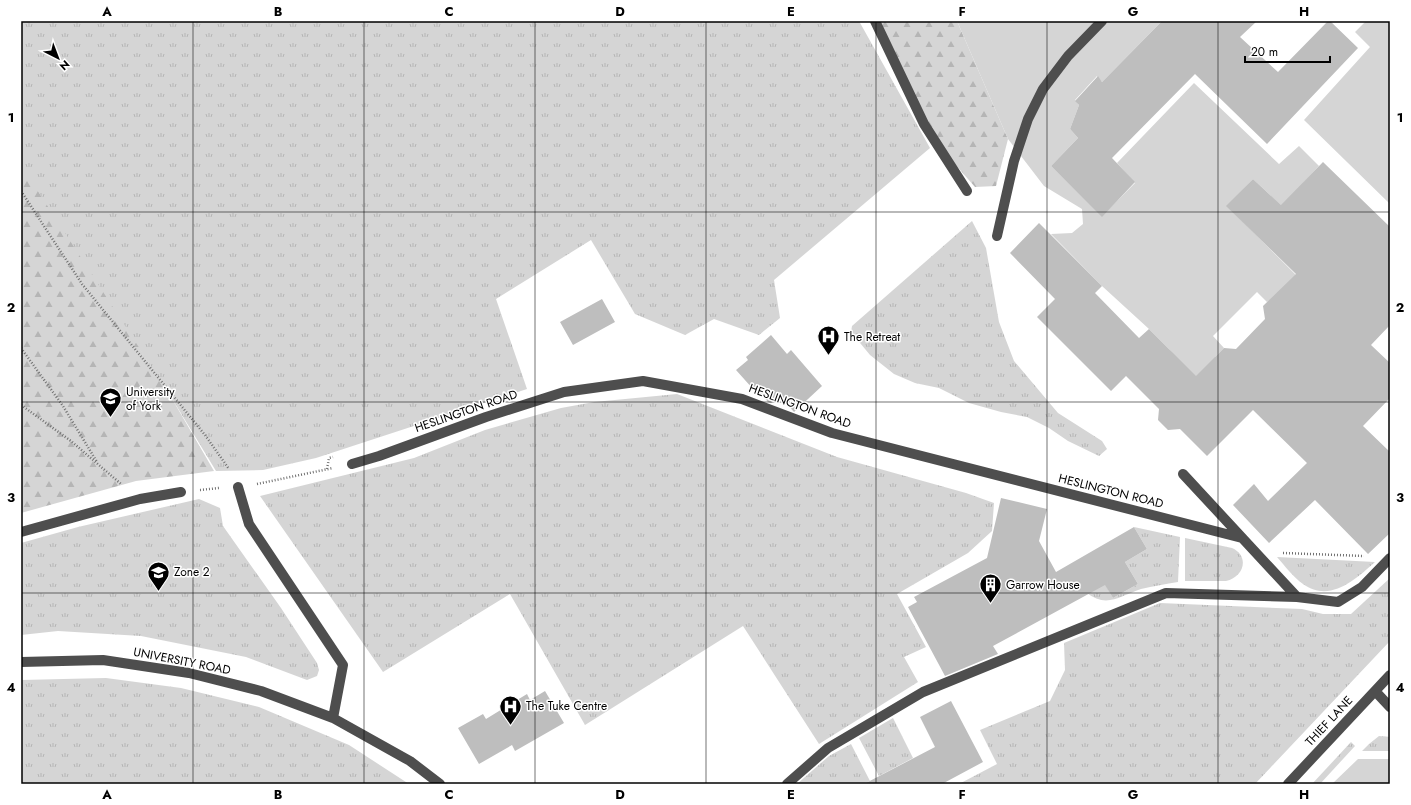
<svg xmlns="http://www.w3.org/2000/svg" width="1411" height="805" font-family="Jost,sans-serif">
<style>
.grass{fill:url(#grass-tufts)}
.forest{fill:url(#forest-firs)}
.garden{fill:#d5d5d5}
.building{fill:#bebebe}
.lines{fill:none;stroke-linecap:round;stroke-linejoin:round}
.path{stroke:#707070;stroke-width:2.5;stroke-dasharray:1 2;stroke-linecap:butt}
.minor{stroke:#4e4e4e;stroke-width:10}
.grid{fill:none;stroke:#000;stroke-width:1;stroke-opacity:0.55}
.labels{text-anchor:middle;stroke-width:3;stroke-linejoin:round;paint-order:stroke}
.poi-label{font-size:12px;fill:#000;stroke:#fff;text-anchor:start}
.street-label{font-size:12px;fill:#000;stroke:#fff}
.neatline{fill:none;stroke:#000;stroke-width:1.5}
.grid-label{font-size:13px;text-anchor:middle;font-weight:bold;fill:#000}
</style>
<defs>
<pattern id="grass-tufts" width="24" height="20" patternUnits="userSpaceOnUse"><rect width="24" height="20" fill="#d5d5d5"/><path d="M3 7l-1-3M5 7V3M7 7l1-3M15 17l-1-3M17 17v-4M19 17l1-3" fill="none" stroke="#b5b5b5"/></pattern>
<pattern id="forest-firs" width="22" height="20" patternUnits="userSpaceOnUse"><rect width="22" height="20" fill="#d5d5d5"/><path d="M5 1l3.5 6h-7zM16 11l3.5 6h-7z" fill="#b5b5b5"/></pattern>
</defs>
<rect width="100%" height="100%" fill="#fff"/>
<path class="grass" d="M 21,21 L 859,21 L 930,148 L 774,280 L 780,318 L 759,335 L 714,319 L 685,335 L 635,314 L 591,240 L 496,299 L 527,389 L 316,458 L 263,470 L 216,471 L 171,397 L 21,169 Z
M 972,221 L 986,248 L 999,322 L 1014,361 L 1058,413 L 1102,441 L 1107,449 L 1099,456 L 1068,441 L 1049,428 L 1027,417 L 1001,412 L 969,403 L 939,388 L 915,383 L 894,374 L 870,355 L 851,332 L 852,326 Z
M 677,394 L 837,457 L 966,493 L 994,503 L 992,531 L 968,553 L 897,594 L 926,647 L 904,657 L 918,682 L 819,744 L 743,626 L 585,725 L 510,594 L 383,672 L 260,496 L 414,458 L 485,430 L 561,408 L 594,402 Z
M 199,499 L 220,508 L 223,526 L 281,608 L 317,663 L 319,670 L 317,676 L 307,680 L 246,657 L 141,636 L 58,631 L 21,635 L 21,543 L 78,527 Z
M 1134,527 L 1180,537 L 1178,582 C 1166,584 1153,586 1141,589 C 1120,596 1106,609 1086,592 L 1100,575 L 1113,598 L 1138,584 L 1125,562 L 1147,549 Z
M 1185,538 L 1232,548 C 1250,556 1244,577 1226,581 L 1185,581 Z
M 1277,557 L 1375,562 C 1355,580 1330,603 1303,584 C 1293,577 1285,566 1277,557 Z
M 1390,578 L 1390,641 L 1255,784 L 959,784 L 997,764 L 980,730 L 1050,701 L 1065,670 L 1064,643 L 1160,603 L 1302,609 L 1323,614 L 1351,614 Z
M 106,678 L 181,688 L 259,707 L 349,745 L 409,784 L 21,784 L 21,680 Z
M 893,718 L 913,758 L 879,776 L 859,738 Z
M 1379,736 L 1390,737 L 1390,751 L 1362,751 L 1369,744 Z
M 1351,742 L 1355,746 L 1320,784 L 1312,784 Z
M 851,744 L 870,781 L 863,784 L 797,784 L 829,756 Z"/>
<path class="forest" d="M 878,21 L 957,21 L 1008,139 L 996,186 L 975,187 L 940,147 Z
M 21,165 L 171,397 L 214,471 L 136,481 L 21,513 Z"/>
<path class="garden" d="M 957,21 L 1162,21 L 1102,82 L 1097,76 L 1075,100 L 1079,105 L 1070,129 L 1078,138 L 1051,166 L 1102,216 L 1135,183 L 1117,163 L 1194,83 L 1279,164 L 1299,146 L 1319,166 L 1303,183 L 1300,223 L 1253,179 L 1227,206 L 1301,280 L 1267,302 L 1257,292 L 1213,336 L 1224,348 L 1215,357 L 1216,369 L 1199,385 L 1169,349 L 1149,329 L 1102,286 L 1051,234 L 1072,233 L 1083,224 L 1082,209 L 1044,186 L 1008,139 Z
M 1366,21 L 1390,21 L 1390,204 L 1304,120 L 1370,47 L 1355,32 Z
M 1358,759 L 1390,759 L 1390,784 L 1332,784 Z"/>
<path class="building" d="M 1162,21 L 1257,21 L 1240,37 L 1278,72 L 1328,21 L 1330,21 L 1358,48 L 1267,144 L 1195,74 L 1112,158 L 1135,182 L 1102,217 L 1051,166 L 1078,138 L 1070,129 L 1079,105 L 1075,101 L 1098,76 L 1102,82 Z
M 1323,162 L 1390,227 L 1390,325 L 1371,345 L 1390,363 L 1390,398 L 1363,426 L 1390,452 L 1390,533 L 1368,554 L 1315,500 L 1269,543 L 1233,505 L 1254,484 L 1268,501 L 1307,463 L 1253,410 L 1207,456 L 1180,429 L 1168,430 L 1158,420 L 1159,409 L 1126,376 L 1111,391 L 1037,317 L 1055,299 L 1010,253 L 1039,223 L 1102,286 L 1095,293 L 1139,338 L 1149,329 L 1196,376 L 1224,348 L 1236,349 L 1265,319 L 1263,306 L 1296,274 L 1226,206 L 1253,179 L 1281,205 Z
M 602,299 L 615,322 L 573,345 L 560,322 Z
M 771,335 L 787,354 L 791,350 L 822,386 L 794,412 L 780,396 L 771,403 L 768,402 L 755,387 L 753,389 L 736,370 L 748,360 L 746,357 Z
M 1001,498 L 1047,509 L 1039,541 L 1056,572 L 1134,527 L 1147,549 L 1125,562 L 1138,584 L 1113,598 L 1105,585 L 993,646 L 998,654 L 945,676 L 908,607 L 917,602 L 914,597 L 987,558 Z
M 545,691 L 564,723 L 515,751 L 512,745 L 479,764 L 458,728 L 483,714 L 486,719 L 527,694 L 530,700 Z
M 951,701 L 983,762 L 942,784 L 864,784 L 935,747 L 920,717 Z"/>
<g class="lines">
<path class="path" d="M 21,191 L 82,284 L 205,435 L 229,469
M 21,348 L 63,406 L 97,462
M 21,405 L 71,441 L 121,484
M 327,469 L 329,458 L 333,457
M 257,484 L 333,468
M 200,490 L 219,488
M 1283,553 L 1364,556"/>
<path class="minor" d="M 875,21 L 924,124 L 967,191
M 997,236 L 1014,161 L 1028,119 L 1043,89 L 1068,56 L 1102,21
M 352,464 L 379,456 L 486,417 L 564,392 L 643,381 L 742,399 L 832,433 L 1242,538
M 1183,474 L 1297,597 L 1338,602 L 1362,587 L 1390,558
M 238,487 L 249,524 L 343,665 L 333,718
M 21,532 L 140,499 L 181,492
M 21,662 L 103,660 L 189,673 L 261,691 L 333,718 L 410,761 L 440,784
M 1375,691 L 1390,707
M 787,784 L 828,748 L 923,692 L 1166,593 L 1297,597
M 1288,784 L 1390,675"/>
</g>
<path class="grid" d="M 193,21 L 193,784M 364,21 L 364,784M 535,21 L 535,784M 706,21 L 706,784M 876,21 L 876,784M 1047,21 L 1047,784M 1218,21 L 1218,784M 21,212 L 1390,212M 21,402 L 1390,402M 21,593 L 1390,593"/>
<defs>
<symbol id="hospital-pin" viewBox="-11 -11 22 30"><path d="M0 17L-7.5 6A9.5 9.5 0 1 1 7.5 6Z" fill="#000" stroke="#fff"/><path d="M-5-5h3v3.5h4V-5h3V5h-3V1.5h-4V5h-3Z" fill="#fff"/></symbol>
<symbol id="university-pin" viewBox="-11 -11 22 30"><path d="M0 17L-7.5 6A9.5 9.5 0 1 1 7.5 6Z" fill="#000" stroke="#fff"/><path d="M0-5L7-2L0 1L-7-2ZM-4 1L0 2.5L4 1V4Q0 6-4 4Z" fill="#fff"/></symbol>
<symbol id="building-pin" viewBox="-11 -11 22 30"><path d="M0 17L-7.5 6A9.5 9.5 0 1 1 7.5 6Z" fill="#000" stroke="#fff"/><path d="M-4-6H4V6H1V3H-1V6H-4ZM-2.5-4.3h1.7v1.8h-1.7ZM.8-4.3h1.7v1.8H.8ZM-2.5-1h1.7V.8h-1.7ZM.8-1h1.7V.8H.8Z" fill="#fff"/></symbol>
</defs>
<g fill-rule="evenodd">
<use href="#hospital-pin" x="816" y="324" width="25" height="34"/>
<use href="#university-pin" x="98" y="386" width="25" height="34"/>
<use href="#university-pin" x="146" y="560" width="25" height="34"/>
<use href="#building-pin" x="978" y="572" width="25" height="34"/>
<use href="#hospital-pin" x="498" y="694" width="25" height="34"/>
</g>
<g class="labels">
<g class="poi-label">
<text x="844" y="341">The Retreat</text>
<text x="126" y="396">University<tspan x="126" dy="14">of York</tspan></text>
<text x="174" y="576">Zone 2</text>
<text x="1006" y="589">Garrow House</text>
<text x="526" y="710">The Tuke Centre</text>
</g>
<g class="street-label">
<text transform="translate(800 406) rotate(20)" y="4">HESLINGTON ROAD</text>
<text transform="translate(466 411) rotate(-19)" y="4">HESLINGTON ROAD</text>
<text transform="translate(1111 491) rotate(14)" y="4">HESLINGTON ROAD</text>
<text transform="translate(182 661) rotate(11)" y="4">UNIVERSITY ROAD</text>
<text transform="translate(1329 721) rotate(-47)" y="4">THIEF LANE</text>
</g>
</g>
<rect width="1411" height="805" fill="none" stroke="#ffffff" stroke-width="44"/>
<g transform="translate(58 58) rotate(138)" stroke="#ffffff" stroke-width="3" paint-order="stroke">
<path d="M0-3L7 15L0 10L-7 15Z" fill="#000000"/>
<text y="-6" font-size="11" font-weight="bold" text-anchor="middle" fill="#000000">N</text>
</g>
<path d="M1245 56v6h85v-6" fill="none" stroke="#000000" stroke-width="2"/>
<text x="1251" y="56" font-size="12" fill="#000000" stroke="#ffffff" stroke-width="3" paint-order="stroke">20 m</text>
<rect x="22" y="22" width="1367" height="761" class="neatline"/>
<g class="grid-label">
<text x="107" y="16">A</text>
<text x="278" y="16">B</text>
<text x="449" y="16">C</text>
<text x="620" y="16">D</text>
<text x="791" y="16">E</text>
<text x="962" y="16">F</text>
<text x="1133" y="16">G</text>
<text x="1304" y="16">H</text>
<text x="11" y="122">1</text>
<text x="1400" y="122">1</text>
<text x="11" y="312">2</text>
<text x="1400" y="312">2</text>
<text x="11" y="502">3</text>
<text x="1400" y="502">3</text>
<text x="11" y="692">4</text>
<text x="1400" y="692">4</text>
<text x="107" y="799">A</text>
<text x="278" y="799">B</text>
<text x="449" y="799">C</text>
<text x="620" y="799">D</text>
<text x="791" y="799">E</text>
<text x="962" y="799">F</text>
<text x="1133" y="799">G</text>
<text x="1304" y="799">H</text>
</g>
</svg>
